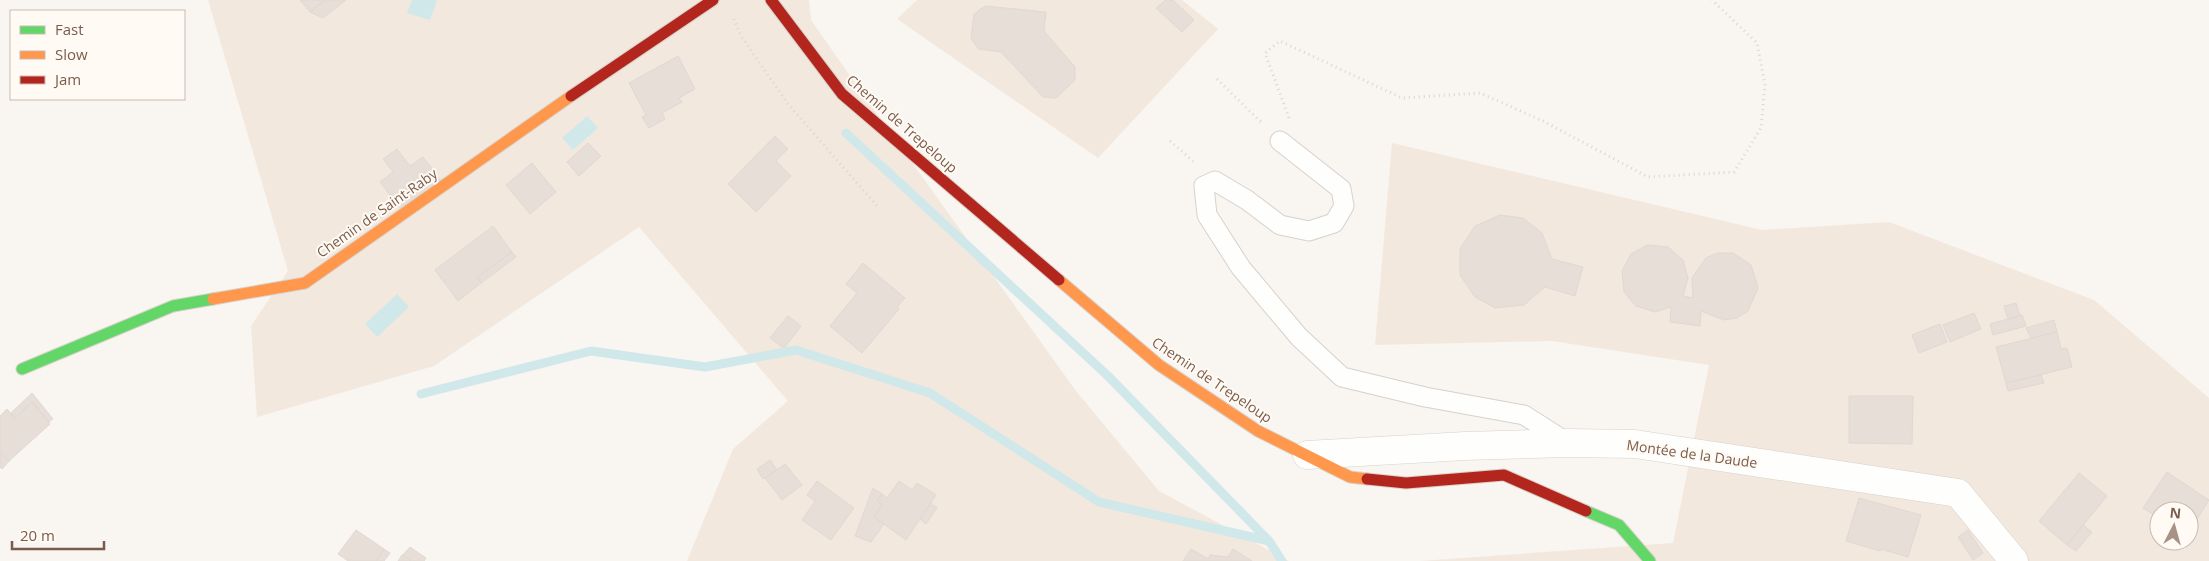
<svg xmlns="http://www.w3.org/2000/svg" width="2209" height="561" font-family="'Open Sans',sans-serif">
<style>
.residential{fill:#f2e8de;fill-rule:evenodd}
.water{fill:#d0e8ea}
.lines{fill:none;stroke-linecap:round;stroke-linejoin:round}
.stream{stroke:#d0e8ea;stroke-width:9}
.building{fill:#e6ded7;stroke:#e2d8d2}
.lane-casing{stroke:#d7d1cb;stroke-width:21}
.street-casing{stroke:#d7d1cb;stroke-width:29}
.fast-casing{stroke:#d9d2cb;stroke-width:13}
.slow-casing{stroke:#d9d2cb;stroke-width:13}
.jam-casing{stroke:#d9d2cb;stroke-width:13}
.path{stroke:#dcd5d0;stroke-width:3;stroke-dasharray:1 4;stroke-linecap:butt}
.lane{stroke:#fefefd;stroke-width:19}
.street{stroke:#fefefd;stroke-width:28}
.fast{stroke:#63d668;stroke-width:11}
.slow{stroke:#ff974d;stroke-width:11}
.jam{stroke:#b3261e;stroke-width:11}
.labels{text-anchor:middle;stroke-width:4;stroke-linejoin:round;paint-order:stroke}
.street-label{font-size:14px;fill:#7a5c4d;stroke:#fffaf3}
</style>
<rect width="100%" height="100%" fill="#f9f5f0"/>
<path class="residential" d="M 208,0 L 809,0 L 811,20 L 862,93 L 1076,391 L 1159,491 L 1289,561 L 687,561 L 733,449 L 788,401 L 639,227 L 434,366 L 257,417 L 251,326 L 288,271 Z
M 917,0 L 1182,0 L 1218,29 L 1098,158 L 897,19 Z
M 1392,143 L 1762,230 L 1889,222 L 2094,300 L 2209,398 L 2209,561 L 1420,561 L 1673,543 L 1709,365 L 1552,341 L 1375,345 ZM 2159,511 L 2189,511 L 2189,541 L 2159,541 Z"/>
<path class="water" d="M 412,0 L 437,0 L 430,20 L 407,13 Z
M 587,116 L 598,128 L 573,150 L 562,138 Z
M 397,294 L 409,307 L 377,337 L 365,324 Z"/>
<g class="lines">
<path class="stream" d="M 846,133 L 1108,376 L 1269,541 L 1282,561
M 421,394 L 591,351 L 705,367 L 796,350 L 930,393 L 1099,502 L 1269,541"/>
</g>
<path class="building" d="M 300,0 L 325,0 L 310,12 Z
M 325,0 L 346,0 L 323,18 L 310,12 Z
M 1166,0 L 1173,0 L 1194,20 L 1182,32 L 1156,8 Z
M 985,6 L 1046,12 L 1044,31 L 1075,67 L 1075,80 L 1056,98 L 1043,97 L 1001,52 L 979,49 L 971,39 L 974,14 Z
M 678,56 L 695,89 L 679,98 L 682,102 L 662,113 L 665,119 L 649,128 L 642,117 L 646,115 L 629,83 Z
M 775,136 L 788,149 L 776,161 L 791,176 L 756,212 L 728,184 Z
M 588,143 L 601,156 L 579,176 L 567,162 Z
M 397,149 L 410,166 L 423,157 L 442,182 L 402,210 L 380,182 L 393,172 L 383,159 Z
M 532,163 L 556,192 L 530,214 L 506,185 Z
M 1500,215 L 1523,218 L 1542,233 L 1552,259 L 1583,267 L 1575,296 L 1545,287 L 1524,305 L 1495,308 L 1475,297 L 1460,275 L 1460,249 L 1475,226 Z
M 493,226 L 512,252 L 477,277 L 481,283 L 458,301 L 435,270 Z
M 1647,245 L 1668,247 L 1683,260 L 1688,278 L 1683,296 L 1693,298 L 1692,278 L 1706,258 L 1717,253 L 1733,253 L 1751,265 L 1758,288 L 1748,311 L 1737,318 L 1724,320 L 1701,311 L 1700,326 L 1670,322 L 1671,307 L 1655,312 L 1636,306 L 1624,292 L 1622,271 L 1631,254 Z
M 512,252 L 516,257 L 481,283 L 477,277 Z
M 863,263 L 905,298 L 897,307 L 899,309 L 862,353 L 830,326 L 857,293 L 846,284 Z
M 2016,303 L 2020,316 L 2008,319 L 2004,306 Z
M 1974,313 L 1981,329 L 1950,342 L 1943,325 Z
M 2022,315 L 2026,326 L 1993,335 L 1990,324 Z
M 788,316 L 801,326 L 785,347 L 782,347 L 770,338 Z
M 2054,320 L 2057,332 L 2031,338 L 2026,328 Z
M 1940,324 L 1947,342 L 1919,353 L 1912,335 Z
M 2057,332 L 2061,349 L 2067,348 L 2072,367 L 2006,383 L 1996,347 Z
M 2041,375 L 2044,383 L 2008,391 L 2006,383 Z
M 32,393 L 53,419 L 49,422 L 32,402 L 15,418 L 10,414 Z
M 1849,396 L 1913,396 L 1912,444 L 1849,443 Z
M 32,402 L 50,424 L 9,461 L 0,452 L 0,416 L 7,409 L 15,418 Z
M 0,452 L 9,461 L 2,469 L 0,467 Z
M 770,460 L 777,470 L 763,479 L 757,469 Z
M 785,464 L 802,485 L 782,500 L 765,478 Z
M 2167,472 L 2209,500 L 2189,532 L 2189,511 L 2159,511 L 2159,518 L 2143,508 Z
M 2079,473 L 2107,496 L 2067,545 L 2039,521 Z
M 817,481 L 854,508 L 831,540 L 802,520 L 815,501 L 807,495 Z
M 899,481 L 912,490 L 917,483 L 936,495 L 906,540 L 874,517 L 882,504 L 877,501 L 882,494 L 887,498 Z
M 873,488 L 882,494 L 877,501 L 882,504 L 874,517 L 884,524 L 871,542 L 855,536 Z
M 1859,498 L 1921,515 L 1908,557 L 1881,549 L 1880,551 L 1846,541 Z
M 931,503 L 937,508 L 926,524 L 920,519 Z
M 2083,525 L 2092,532 L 2076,551 L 2067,545 Z
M 356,530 L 384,549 L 376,561 L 348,561 L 338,554 Z
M 1968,530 L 1983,553 L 1973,560 L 1958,537 Z
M 410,547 L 426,558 L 424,561 L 411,561 L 403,555 Z
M 384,549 L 390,553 L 384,561 L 376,561 Z
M 1191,549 L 1208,559 L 1210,555 L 1228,557 L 1233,549 L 1252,561 L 1183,561 Z
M 402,555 L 403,555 L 411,561 L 398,561 Z"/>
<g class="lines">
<defs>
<path id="lane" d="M 1280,141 L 1341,189 L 1344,206 L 1334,223 L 1309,231 L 1280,225 L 1247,200 L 1215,181 L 1204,186 L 1207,215 L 1241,268 L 1299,337 L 1342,377 L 1425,397 L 1524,415 L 1568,443"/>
<path id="street" d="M 1307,455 L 1465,446 L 1568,443 L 1635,444 L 1958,493 L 2014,561"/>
<path id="fast" d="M 22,369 L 173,306 L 213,299
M 1586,511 L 1619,525 L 1650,561"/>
<path id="slow" d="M 1059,280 L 1159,365 L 1258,431 L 1350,477 L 1367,479
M 213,299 L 305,283 L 571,96"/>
<path id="jam" d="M 771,0 L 842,94 L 1059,280
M 571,96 L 713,0
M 1367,479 L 1406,483 L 1504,475 L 1586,511"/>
</defs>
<use href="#lane" class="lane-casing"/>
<use href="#street" class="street-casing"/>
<use href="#fast" class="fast-casing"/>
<use href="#slow" class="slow-casing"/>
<use href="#jam" class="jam-casing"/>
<path class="path" d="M 734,19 L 741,36 L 788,104 L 878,207
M 1217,79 L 1262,123
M 1289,118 L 1265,53 L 1280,41 L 1402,98 L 1480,93 L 1543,121 L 1648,177 L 1734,172 L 1761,128 L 1765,85 L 1757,43 L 1712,0
M 1170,141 L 1194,162"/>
<use href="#lane" class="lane"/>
<use href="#street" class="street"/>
<use href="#fast" class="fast"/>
<use href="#slow" class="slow"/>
<use href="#jam" class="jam"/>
</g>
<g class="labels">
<g class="street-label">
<text transform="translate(902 124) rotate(41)" y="5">Chemin de Trepeloup</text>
<text transform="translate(377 213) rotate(-35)" y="5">Chemin de Saint-Raby</text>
<text transform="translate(1212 380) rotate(34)" y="5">Chemin de Trepeloup</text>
<text transform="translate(1692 454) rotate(8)" y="5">Montée de la Daude</text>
</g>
</g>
<rect x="10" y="10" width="175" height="90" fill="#fffaf3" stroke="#cabbb1"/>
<rect x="20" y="26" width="25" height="8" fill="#63d668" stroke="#cabbb1"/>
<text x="55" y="35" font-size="15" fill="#7a5c4d">Fast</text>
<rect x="20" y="51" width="25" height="8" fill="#ff974d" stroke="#cabbb1"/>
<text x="55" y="60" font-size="15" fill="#7a5c4d">Slow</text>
<rect x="20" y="76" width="25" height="8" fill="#b3261e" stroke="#cabbb1"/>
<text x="55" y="85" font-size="15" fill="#7a5c4d">Jam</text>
<g transform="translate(2174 526) rotate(6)"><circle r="24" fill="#fffaf3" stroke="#cabbb1"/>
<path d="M0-4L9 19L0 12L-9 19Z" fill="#a69286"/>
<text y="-8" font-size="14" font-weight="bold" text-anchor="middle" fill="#7a5c4d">N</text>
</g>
<path d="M12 541v8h92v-8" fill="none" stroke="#7a5c4d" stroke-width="2.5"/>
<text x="20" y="541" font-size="15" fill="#7a5c4d" stroke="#fffaf3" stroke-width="4" paint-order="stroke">20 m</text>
</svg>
